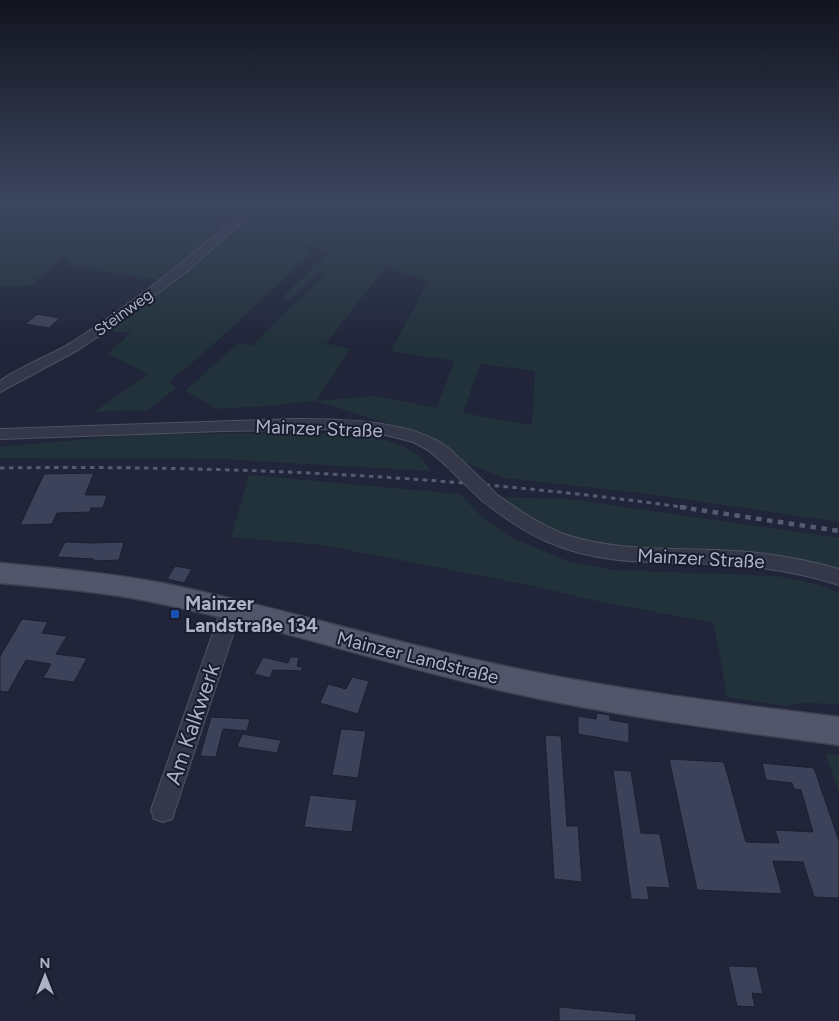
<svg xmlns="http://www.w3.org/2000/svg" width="839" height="1021" font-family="Figtree,sans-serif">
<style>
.green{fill:#22323a;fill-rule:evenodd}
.building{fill:#3c4259;stroke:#1b1f30}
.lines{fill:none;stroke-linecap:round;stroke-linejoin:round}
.minor-casing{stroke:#4e5264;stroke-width:2}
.major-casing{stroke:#3d4153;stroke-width:3}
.minor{fill:#343849;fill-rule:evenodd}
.major{fill:#52566a;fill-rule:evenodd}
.rail-far1{stroke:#565b71;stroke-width:3;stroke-dasharray:4.5 4.5;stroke-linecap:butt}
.rail{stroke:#565b71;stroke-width:4.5;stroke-dasharray:5.5 5.5;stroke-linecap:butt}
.minor-bridge-casing{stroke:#4e5264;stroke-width:17;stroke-linecap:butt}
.minor-bridge{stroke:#343849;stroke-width:15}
.transit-dot{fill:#1a4fb4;stroke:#191d2e;stroke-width:2}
.labels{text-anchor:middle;stroke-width:4;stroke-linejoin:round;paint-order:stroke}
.far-street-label{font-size:16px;fill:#aeb2c6;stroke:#191d2e}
.street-label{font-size:19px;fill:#aeb2c6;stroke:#191d2e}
.poi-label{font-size:19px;font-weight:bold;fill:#aeb2c6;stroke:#191d2e;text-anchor:start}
.near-street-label{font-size:22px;fill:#aeb2c6;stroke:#191d2e}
</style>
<rect width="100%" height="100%" fill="#202539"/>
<path class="green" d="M 0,202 L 120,202 L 119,204 L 128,205 L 236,209 L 234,214 L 211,218 L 240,225 L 260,207 L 289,208 L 297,206 L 285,212 L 277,221 L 305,212 L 309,202 L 839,202 L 839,522 L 649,494 L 504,478 L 467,463 L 441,444 L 423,434 L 315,401 L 269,406 L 213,409 L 213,406 L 185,391 L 237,344 L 253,345 L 324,275 L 318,273 L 291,300 L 282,298 L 330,251 L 292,243 L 314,250 L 212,346 L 169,382 L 176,388 L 148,410 L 94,412 L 148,374 L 108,354 L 131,332 L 121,333 L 107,329 L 162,281 L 65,265 L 69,259 L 64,257 L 30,286 L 0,286 ZM 385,268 L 429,281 L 391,351 L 454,361 L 437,408 L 375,396 L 316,401 L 350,349 L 326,343 ZM 480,364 L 535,371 L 532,425 L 463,413 Z
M 276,433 C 318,434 384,428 419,456 C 423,460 427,466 431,471 L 221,459 L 0,458 L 0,447 L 140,434 Z
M 249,475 L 460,494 L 481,516 L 512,538 L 568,561 L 613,570 L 778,576 L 819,585 L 839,592 L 839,704 L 800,703 L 787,706 L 727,697 L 714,623 L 592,600 L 529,585 L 321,545 L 231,537 Z
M 499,497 L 570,499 L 839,538 L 839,572 L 620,548 L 563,535 L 541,526 Z
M 825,753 L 839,755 L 839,792 Z"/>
<path class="building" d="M 37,314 L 60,318 L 49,328 L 25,324 Z
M 94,473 L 85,495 L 107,495 L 103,508 L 91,508 L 90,512 L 57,513 L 52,524 L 20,525 L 44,474 Z
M 65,542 L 93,543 L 124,542 L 119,560 L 93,561 L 94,559 L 57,557 Z
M 175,566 L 192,569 L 184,583 L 167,579 Z
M 22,619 L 48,622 L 42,633 L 67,636 L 56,654 L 87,658 L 74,682 L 43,678 L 51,664 L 26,660 L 8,692 L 0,691 L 0,656 Z
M 263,657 L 288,663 L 290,657 L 299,657 L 297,666 L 302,667 L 302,671 L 273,670 L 270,678 L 254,674 Z
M 352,677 L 369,681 L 358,714 L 320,703 L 328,684 L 346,689 Z
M 597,713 L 610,715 L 610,720 L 629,723 L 629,743 L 578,734 L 578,716 L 596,719 Z
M 211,717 L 250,719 L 247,731 L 223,729 L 216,757 L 200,756 Z
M 341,729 L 366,731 L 358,778 L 332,775 Z
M 242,734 L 281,740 L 277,753 L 237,747 Z
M 545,735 L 561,736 L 567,826 L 578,826 L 582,882 L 554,879 Z
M 669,759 L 724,762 L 746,842 L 779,843 L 775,830 L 813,832 L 801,790 L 794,789 L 792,783 L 766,780 L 762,763 L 814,768 L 839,841 L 839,898 L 814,897 L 803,862 L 773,861 L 782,894 L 697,890 Z
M 613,770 L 631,771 L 641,833 L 660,834 L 670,888 L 647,887 L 649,900 L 631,899 Z
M 310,795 L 357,800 L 352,832 L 304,827 Z
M 728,966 L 757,967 L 763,994 L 752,993 L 755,1007 L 737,1006 Z
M 559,1007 L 636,1014 L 636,1021 L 559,1021 Z"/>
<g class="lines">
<defs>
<path id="minor" d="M 237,219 L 242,222 L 186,272 L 108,330 L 78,350 L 0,392 L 0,381 C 24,364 53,355 77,339 C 132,303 184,263 233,220 Z
M 295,419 C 342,419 436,419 463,464 L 461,468 L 455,470 L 449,468 L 428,450 L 413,442 L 378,433 L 337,429 L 222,431 L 0,439 L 0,429 Z
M 490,492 L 496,494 C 517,509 537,523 561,533 C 616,553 677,547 734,551 C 770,553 804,559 839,569 L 839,585 C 805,574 771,568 735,565 C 673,561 606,568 548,542 C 524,532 505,518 484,502 L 481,498 L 484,494 Z
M 231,602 L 238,604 L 241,610 L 175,810 L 172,819 L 163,822 L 154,819 L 151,810 L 221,610 L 224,604 Z"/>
<path id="major" d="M 0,563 C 54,568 108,573 162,583 C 274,606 384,640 495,664 C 609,689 724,703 839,717 L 839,745 C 724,730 608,715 495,689 C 383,663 274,627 162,604 C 109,592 54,588 0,583 Z"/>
</defs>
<use href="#minor" class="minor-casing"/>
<use href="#major" class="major-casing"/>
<use href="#minor" class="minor"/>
<use href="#major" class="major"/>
<path class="rail-far1" d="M 0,468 C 232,465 460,476 689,508"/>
<path class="rail" d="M 680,507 L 839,531"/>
<defs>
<path id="minor-bridge" d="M 455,464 L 490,498"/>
</defs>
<use href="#minor-bridge" class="minor-bridge-casing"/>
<use href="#minor-bridge" class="minor-bridge"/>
</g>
<linearGradient id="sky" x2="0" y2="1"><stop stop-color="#12141f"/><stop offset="0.59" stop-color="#3c465f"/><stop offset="1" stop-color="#3c465f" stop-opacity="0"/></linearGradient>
<rect width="839" height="345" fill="url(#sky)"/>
<rect class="transit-dot" x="170" y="609" width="10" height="10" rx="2.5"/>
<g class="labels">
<g class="far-street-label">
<text transform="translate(123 312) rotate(-36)" y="6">Steinweg</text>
</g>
<g class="street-label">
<text transform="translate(319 428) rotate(2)" y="7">Mainzer Straße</text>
<text transform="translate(701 558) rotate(3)" y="7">Mainzer Straße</text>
<text transform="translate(418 657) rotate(14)" y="7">Mainzer Landstraße</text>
</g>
<g class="poi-label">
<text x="185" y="610">Mainzer<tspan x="185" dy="22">Landstraße 134</tspan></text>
</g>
<g class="near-street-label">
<text transform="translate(192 724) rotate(-71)" y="8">Am Kalkwerk</text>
</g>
</g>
<g transform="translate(45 976)" stroke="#191d2e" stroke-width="4" paint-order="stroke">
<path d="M0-4L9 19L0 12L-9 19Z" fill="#aeb2c6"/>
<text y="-8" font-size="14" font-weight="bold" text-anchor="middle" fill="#aeb2c6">N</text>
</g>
</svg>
